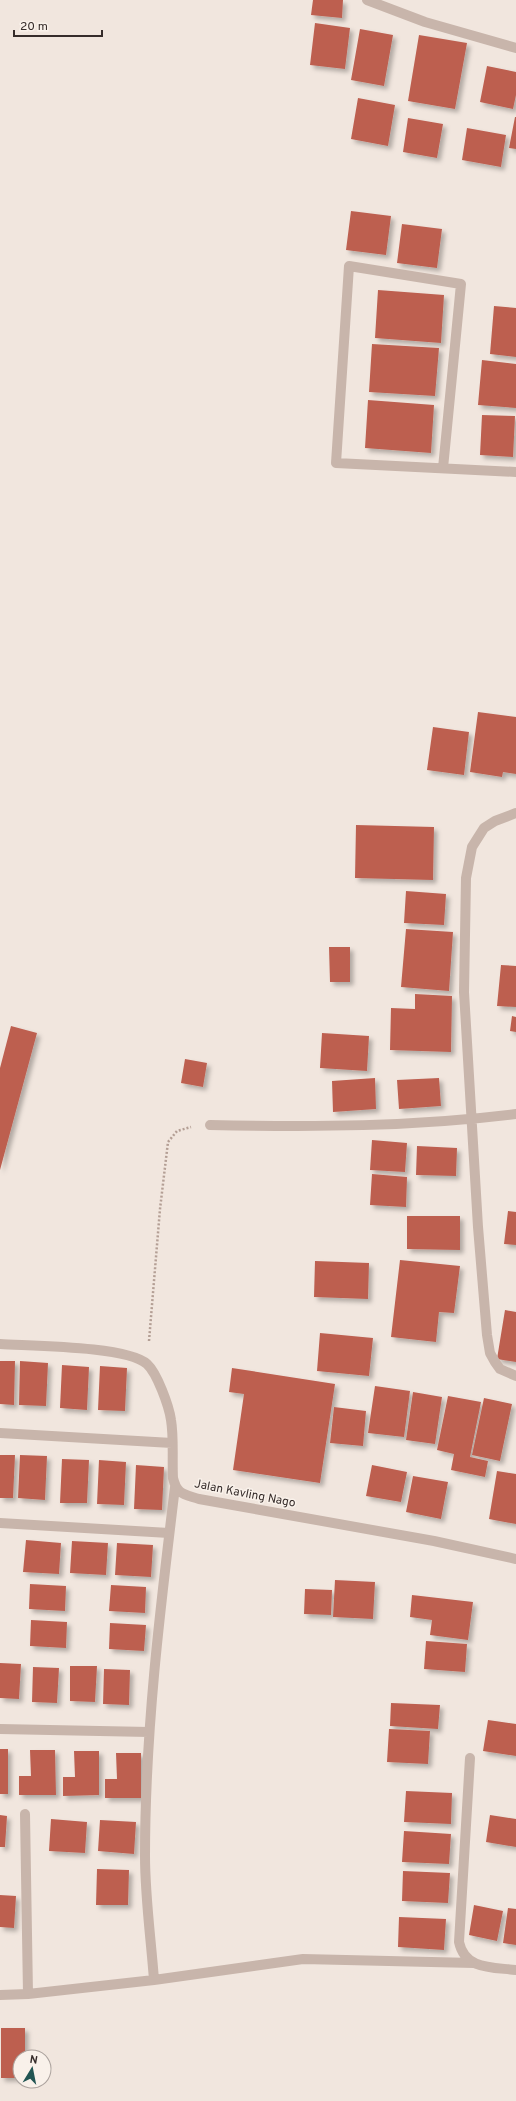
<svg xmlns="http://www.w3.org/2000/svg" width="516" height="2101" font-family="Overpass,sans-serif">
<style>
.building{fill:#bd5f50;filter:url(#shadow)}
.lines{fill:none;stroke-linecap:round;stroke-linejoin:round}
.path{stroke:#b49f95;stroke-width:2.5;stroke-dasharray:2 2;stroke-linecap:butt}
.minor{stroke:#c8b5ab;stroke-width:10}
.labels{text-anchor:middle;stroke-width:3;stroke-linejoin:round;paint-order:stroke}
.street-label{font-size:12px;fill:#362c2a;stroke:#f9f1ea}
</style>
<defs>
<filter id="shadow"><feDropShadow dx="3.5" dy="3.5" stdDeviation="2" flood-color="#0004"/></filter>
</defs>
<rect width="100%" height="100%" fill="#f1e6de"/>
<path class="building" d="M 313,0 L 343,0 L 342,18 L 311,15 Z
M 315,23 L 350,28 L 345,69 L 310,65 Z
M 360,29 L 393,35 L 384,86 L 351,80 Z
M 419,35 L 467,43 L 455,109 L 408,101 Z
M 487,66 L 516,72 L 516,95 L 513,109 L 480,102 Z
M 358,98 L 395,105 L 388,146 L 351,139 Z
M 515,117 L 516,117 L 516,149 L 509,148 Z
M 408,118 L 443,124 L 437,158 L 403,152 Z
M 467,128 L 506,135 L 501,167 L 462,160 Z
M 351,211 L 391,216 L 386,255 L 346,250 Z
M 402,224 L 442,229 L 437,268 L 397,263 Z
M 378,290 L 444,295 L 441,343 L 375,338 Z
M 494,306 L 516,308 L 516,357 L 490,354 Z
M 372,344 L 439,348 L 435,396 L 369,392 Z
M 482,360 L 516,364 L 516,408 L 478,405 Z
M 368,400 L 434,405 L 431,453 L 365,448 Z
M 482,415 L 515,416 L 513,457 L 480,455 Z
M 478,712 L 516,717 L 516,774 L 503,772 L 502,777 L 470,772 Z
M 433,727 L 469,732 L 464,775 L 427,770 Z
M 356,825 L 434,827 L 433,880 L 355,878 Z
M 406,891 L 446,894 L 444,925 L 404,923 Z
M 406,929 L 453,932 L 449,991 L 401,987 Z
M 329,947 L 350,947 L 350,982 L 330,982 Z
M 501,965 L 516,966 L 516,1007 L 497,1006 Z
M 415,994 L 452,996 L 451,1052 L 390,1050 L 391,1008 L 415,1009 Z
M 512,1016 L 516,1017 L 516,1032 L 510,1031 Z
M 11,1026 L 37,1033 L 0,1170 L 0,1068 Z
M 322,1033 L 369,1036 L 367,1071 L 320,1068 Z
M 185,1059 L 207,1063 L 203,1087 L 181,1083 Z
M 375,1078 L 376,1109 L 333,1112 L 332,1081 Z
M 439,1078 L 441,1106 L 399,1109 L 397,1080 Z
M 372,1140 L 407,1143 L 405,1172 L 370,1170 Z
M 417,1146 L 457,1148 L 456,1176 L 416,1175 Z
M 372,1174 L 407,1177 L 406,1207 L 370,1205 Z
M 508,1211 L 516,1212 L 516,1245 L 504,1244 Z
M 407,1216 L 460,1216 L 460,1250 L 407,1249 Z
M 400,1260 L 460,1266 L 454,1313 L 439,1312 L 436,1342 L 391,1337 Z
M 315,1261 L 369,1263 L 368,1299 L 314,1297 Z
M 505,1310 L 516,1312 L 516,1362 L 497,1359 Z
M 320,1333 L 373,1338 L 369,1376 L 317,1371 Z
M 0,1361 L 15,1361 L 14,1405 L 0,1404 Z
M 20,1361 L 48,1363 L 46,1406 L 19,1405 Z
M 62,1365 L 89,1367 L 87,1410 L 60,1408 Z
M 100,1366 L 127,1368 L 125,1411 L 98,1410 Z
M 232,1368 L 335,1384 L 320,1483 L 233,1470 L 244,1394 L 229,1392 Z
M 375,1386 L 410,1391 L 404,1437 L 368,1433 Z
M 413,1392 L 442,1397 L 435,1444 L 406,1440 Z
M 448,1396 L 481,1402 L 470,1457 L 488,1461 L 485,1477 L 451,1470 L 454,1454 L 437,1450 Z
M 484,1398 L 512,1404 L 500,1461 L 472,1455 Z
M 334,1407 L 366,1411 L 363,1446 L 330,1443 Z
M 0,1455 L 15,1455 L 13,1498 L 0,1498 Z
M 20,1455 L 47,1456 L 45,1500 L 18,1498 Z
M 62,1459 L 89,1460 L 87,1503 L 60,1503 Z
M 99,1460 L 126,1462 L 124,1505 L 97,1504 Z
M 136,1465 L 164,1467 L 162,1510 L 134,1509 Z
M 372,1465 L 407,1472 L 401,1502 L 366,1496 Z
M 497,1471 L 516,1474 L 516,1524 L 489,1519 Z
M 413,1476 L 448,1482 L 441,1519 L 406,1512 Z
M 26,1540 L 61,1543 L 59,1574 L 23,1572 Z
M 72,1541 L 108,1543 L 106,1575 L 70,1573 Z
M 117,1543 L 153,1545 L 151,1577 L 115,1575 Z
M 335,1580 L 375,1582 L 373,1619 L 333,1617 Z
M 30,1584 L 66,1586 L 65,1611 L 29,1609 Z
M 111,1585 L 146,1587 L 145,1613 L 109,1611 Z
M 305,1589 L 332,1590 L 331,1615 L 304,1614 Z
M 412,1595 L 473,1602 L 468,1640 L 430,1635 L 432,1620 L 410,1617 Z
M 31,1620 L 67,1622 L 66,1648 L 30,1646 Z
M 110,1623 L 146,1625 L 144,1651 L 109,1649 Z
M 426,1641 L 467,1644 L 465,1672 L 424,1669 Z
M 0,1663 L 21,1664 L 19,1699 L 0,1698 Z
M 70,1666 L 97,1666 L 95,1702 L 70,1701 Z
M 33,1667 L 59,1668 L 57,1703 L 32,1702 Z
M 104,1669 L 130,1670 L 129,1705 L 103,1704 Z
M 391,1703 L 440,1705 L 438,1729 L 390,1726 Z
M 488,1720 L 516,1724 L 516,1756 L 483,1751 Z
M 389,1729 L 430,1731 L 428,1764 L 387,1762 Z
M 0,1749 L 8,1749 L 8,1794 L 0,1794 Z
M 30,1750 L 55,1750 L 56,1795 L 19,1795 L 19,1776 L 31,1776 Z
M 74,1751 L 99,1751 L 99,1795 L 63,1796 L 63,1777 L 75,1777 Z
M 116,1753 L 141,1753 L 141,1798 L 105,1798 L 105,1779 L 117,1779 Z
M 406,1791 L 452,1793 L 451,1824 L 404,1822 Z
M 0,1815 L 7,1816 L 5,1847 L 0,1847 Z
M 490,1815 L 516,1819 L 516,1847 L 486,1842 Z
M 51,1819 L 87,1822 L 85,1853 L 49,1851 Z
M 100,1820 L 136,1822 L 134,1854 L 98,1851 Z
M 404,1831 L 451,1834 L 449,1864 L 402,1862 Z
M 97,1869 L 129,1870 L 128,1905 L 96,1905 Z
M 403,1871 L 450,1873 L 448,1903 L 402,1901 Z
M 0,1895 L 16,1896 L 14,1928 L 0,1927 Z
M 474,1905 L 503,1911 L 497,1941 L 469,1935 Z
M 508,1908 L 516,1909 L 516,1945 L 503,1943 Z
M 399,1917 L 446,1919 L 444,1950 L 398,1947 Z
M 1,2028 L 25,2028 L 25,2057 L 20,2057 L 20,2078 L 1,2078 Z"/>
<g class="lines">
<path class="path" d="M 149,1341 L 160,1209 L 168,1142 L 177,1131 L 191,1127"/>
<path class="minor" d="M 367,0 L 425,22 L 516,48
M 443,468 L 461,284 L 349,266 L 336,463 L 516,472
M 516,813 L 495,821 L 484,828 L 472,847 L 466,878 L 464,992 L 478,1227 L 487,1335 L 490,1353 L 495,1362 L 500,1369 L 516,1376
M 210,1125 C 312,1127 414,1127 516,1114
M 0,1344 C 31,1346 127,1346 147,1364 C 157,1373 169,1406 171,1420 C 174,1438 172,1459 173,1478 C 177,1495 184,1494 199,1499 L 434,1541 L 516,1559
M 0,1433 L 172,1443
M 0,1523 L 169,1533
M 0,1729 L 149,1732
M 470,1758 L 459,1942 C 465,1970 492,1967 516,1970
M 25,1814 L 28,1994
M 154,1980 C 151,1939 145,1897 145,1856 C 145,1732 160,1610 175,1487
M 0,1995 L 28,1994 L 154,1980 L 303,1959 L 474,1963"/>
</g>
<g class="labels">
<g class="street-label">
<text transform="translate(245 1493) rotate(11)" y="4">Jalan Kavling Nago</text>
</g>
</g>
<g transform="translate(32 2069) rotate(10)"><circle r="19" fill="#f9f1ea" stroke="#aba29d"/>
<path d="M0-3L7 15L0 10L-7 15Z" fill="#225553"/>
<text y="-6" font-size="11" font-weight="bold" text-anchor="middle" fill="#362c2a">N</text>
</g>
<path d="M14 30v6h88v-6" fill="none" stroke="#362c2a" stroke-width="2"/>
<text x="20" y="30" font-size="12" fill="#362c2a" stroke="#f9f1ea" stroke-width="3" paint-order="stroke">20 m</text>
</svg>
